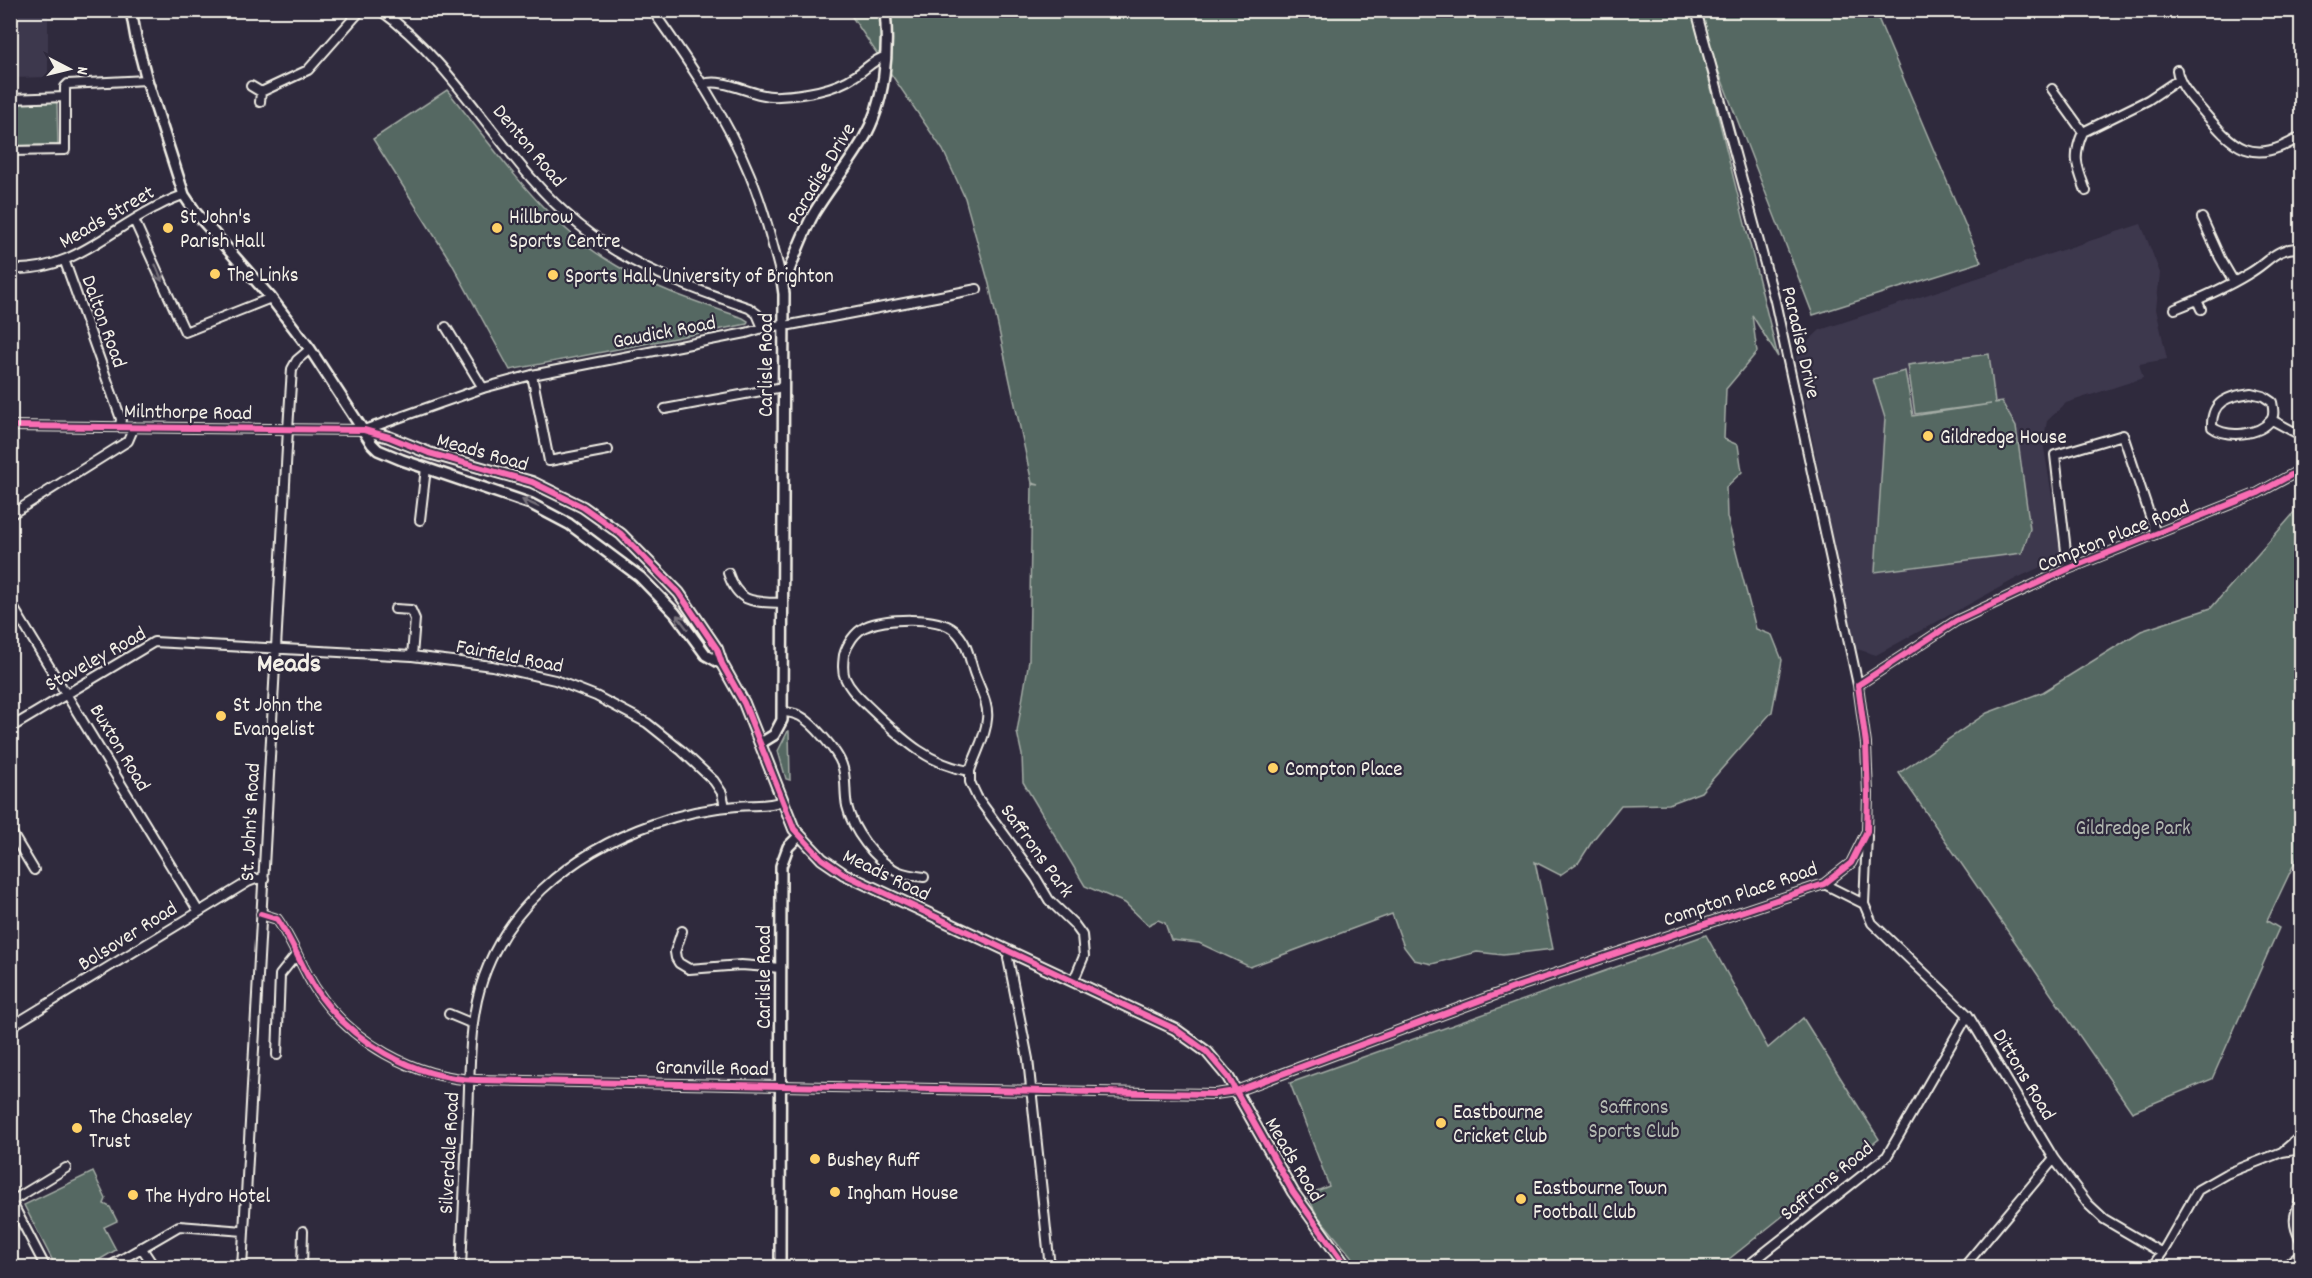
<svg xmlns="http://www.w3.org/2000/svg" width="2312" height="1278" font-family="Dekko,sans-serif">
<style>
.built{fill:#3e384e}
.green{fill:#546862;stroke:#a4aca5;stroke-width:1.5}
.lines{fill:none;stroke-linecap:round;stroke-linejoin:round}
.minor-casing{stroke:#f4f1e8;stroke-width:12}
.tertiary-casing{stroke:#f4f1e8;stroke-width:14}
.secondary-casing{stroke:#f4f1e8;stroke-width:15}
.primary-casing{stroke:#f4f1e8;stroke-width:16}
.minor{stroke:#2f2a3d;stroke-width:8}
.tertiary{stroke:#2f2a3d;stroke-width:9}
.secondary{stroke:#2f2a3d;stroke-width:10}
.primary{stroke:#2f2a3d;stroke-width:12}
.cycleway-casing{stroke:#2f2a3d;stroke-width:10}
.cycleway{stroke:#f96db3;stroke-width:6}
.oneway{stroke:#747079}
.poi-dot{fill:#ffd166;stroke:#2f2a3d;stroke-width:2}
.labels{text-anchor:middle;stroke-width:4.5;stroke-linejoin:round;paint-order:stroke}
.street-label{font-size:21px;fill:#f4f1e8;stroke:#2f2a3d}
.poi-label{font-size:21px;fill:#f4f1e8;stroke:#2f2a3d;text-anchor:start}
.park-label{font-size:21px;fill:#b4bab2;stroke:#2f2a3d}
.district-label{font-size:27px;font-weight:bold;fill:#f4f1e8;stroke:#2f2a3d}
</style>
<rect width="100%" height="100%" fill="#2f2a3d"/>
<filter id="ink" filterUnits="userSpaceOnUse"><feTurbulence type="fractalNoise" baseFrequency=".0167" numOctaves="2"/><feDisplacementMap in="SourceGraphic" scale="12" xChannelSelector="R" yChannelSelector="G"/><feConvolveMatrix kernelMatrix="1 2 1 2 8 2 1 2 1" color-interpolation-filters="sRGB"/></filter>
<g filter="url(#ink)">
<path class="built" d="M 10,11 L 48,11 L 48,77 L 11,78 Z
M 2141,224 L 2160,273 L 2156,309 L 2167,359 L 2139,364 L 2143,378 L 2066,403 L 2047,421 L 2043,442 L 2062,557 L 2017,578 L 1876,655 L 1854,648 L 1796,357 L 1800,349 L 1820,330 Z"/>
<path class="green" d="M 1715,10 L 1875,11 L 1981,262 L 1813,315 L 1697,16 Z
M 848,11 L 1692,11 L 1778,357 L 1752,315 L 1757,352 L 1726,389 L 1724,439 L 1738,445 L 1742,472 L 1726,487 L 1727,517 L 1756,629 L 1772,635 L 1782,660 L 1772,712 L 1701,792 L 1669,804 L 1621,805 L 1593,840 L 1579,862 L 1560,875 L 1535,862 L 1553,949 L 1503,955 L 1477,952 L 1432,964 L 1414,960 L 1404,947 L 1392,914 L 1250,967 L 1199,943 L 1171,940 L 1165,923 L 1158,920 L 1148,925 L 1125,903 L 1085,886 L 1023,782 L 1022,755 L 1017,732 L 1029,660 L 1032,484 L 1039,485 L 1032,483 L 989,284 L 965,198 L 943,150 Z
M 447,90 C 498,153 545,225 617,266 C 656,289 700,303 743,318 L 748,321 L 747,324 L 510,370 L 451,262 L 373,139 Z
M 57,102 L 58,145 L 11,146 L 11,103 Z
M 1989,354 L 1995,403 L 2002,402 L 2016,427 L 2030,529 L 2022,553 L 1875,572 L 1885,418 L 1873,379 L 1905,371 L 1913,416 L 1991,404 L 1915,414 L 1908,365 Z
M 2301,505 L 2301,849 L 2267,921 L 2279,928 L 2212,1079 L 2132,1112 L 1899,773 L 1987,713 L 2043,692 L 2141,631 L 2211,608 Z
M 788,731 L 789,731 L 790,780 L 786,779 L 778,751 Z
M 1706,935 L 1768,1048 L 1803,1018 L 1879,1139 L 1719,1267 L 1360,1267 L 1317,1215 L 1307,1195 L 1329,1186 L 1290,1083 Z
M 93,1172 L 106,1199 L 104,1204 L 110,1207 L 117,1221 L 104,1227 L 116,1250 L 87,1267 L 56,1267 L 24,1205 Z"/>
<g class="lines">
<defs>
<path id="minor" d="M 380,10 C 443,55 482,122 532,179 C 596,253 659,277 749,308 L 757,314 L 763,328
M 652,10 C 689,62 726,116 750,175 C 764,209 773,245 782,280
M 1696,10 L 1775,301 L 1858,685
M 2177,70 C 2179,85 2191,97 2201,109 C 2234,148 2251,167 2302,136
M 702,84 C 728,77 752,98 779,96 C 803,95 835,90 855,76 C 866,69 873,60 886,56
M 251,86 L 261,92 L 260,102
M 2052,89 L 2083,132 L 2148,100 L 2178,80
M 261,92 L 308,70 L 361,10
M 65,97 L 65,87 L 68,84 L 147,80
M 10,99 L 65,97 L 65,150 L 10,151
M 2083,132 C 2072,157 2077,167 2086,191
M 2202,218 L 2220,258 L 2234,282
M 134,220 L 185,332 L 271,298
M 65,262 L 121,419 L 120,426
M 10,269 C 70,272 104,234 154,208 C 164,203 173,198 184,195
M 2197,300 L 2201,309
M 2175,309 C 2200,299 2225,288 2248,274 C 2270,262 2274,247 2302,248
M 446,327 L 483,388
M 532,375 L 549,461 L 608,450
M 2251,393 L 2263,396 L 2272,402 C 2273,408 2275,415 2271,420 C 2259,436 2226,438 2212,427 C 2211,401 2228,396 2251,393 Z
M 665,409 L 783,387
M 2272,420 L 2302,436
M 10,426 L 364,430 L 483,388 L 532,375 L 746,333 L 770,326 L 790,325 L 977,289
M 10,515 L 128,441 L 134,427
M 420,520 L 426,468
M 2068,569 L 2055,455 L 2123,435 L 2156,534
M 728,573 C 738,604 754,602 782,603
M 10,602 L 199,912
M 395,609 L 411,610 L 415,619 L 412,656
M 782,712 C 788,712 794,713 800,716 C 812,722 838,752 842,765 C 847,778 844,792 847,806 C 853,831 874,859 897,871 C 906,875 915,876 924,877
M 10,728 L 154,642 L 412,656 L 492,666 L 555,680 L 596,696 L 647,723 L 682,751 L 714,781 L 722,793 L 725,807
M 970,771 C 975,754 986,737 987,719 C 989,704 980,689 975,675 C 969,659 968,642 954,630 C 937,616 885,618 865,627 C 855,632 847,644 844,655 C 843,663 842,671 845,678 C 851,692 864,702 875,713 C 903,740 930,765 970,771 L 970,782 L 977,797 L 1036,878 L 1049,900 L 1074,924 L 1082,935 L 1084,956 L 1074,980
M 10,830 L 34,870
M 1867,836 L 1864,904 L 1872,923 L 1968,1015 L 2054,1159 L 2088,1204 L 2104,1219 L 2162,1253
M 1824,884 L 1864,904
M 261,914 L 277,919 C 292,940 301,966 315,988 C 350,1042 414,1078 477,1080 L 1147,1093 L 1215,1094 L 1236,1091 L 1519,986 L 1824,884 L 1851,863 L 1867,831 L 1868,794 L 1866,744 L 1858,685 L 1956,621 L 2068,569 L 2258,493 L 2302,469
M 682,931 L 675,952 L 676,958 L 679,963 L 689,969 L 741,965 L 781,968
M 1009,951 L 1008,958 L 1028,1059 L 1050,1268
M 449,1014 L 473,1024
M 10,1027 L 248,882 L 256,879 L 264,879
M 277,1055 L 280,975 L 296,955
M 2283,1151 L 2302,1135
M 10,1199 L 46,1268
M 12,1201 L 66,1168
M 141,1247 L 155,1268
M 107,1268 L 179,1226 L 244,1231
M 242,1268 L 288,429 L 292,369 L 297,360 L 310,349
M 302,1268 L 303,1231
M 461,1268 C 463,1216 466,1164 468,1113 C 470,1075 469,1036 477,1000 C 497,912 572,852 653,824 C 680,814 709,808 737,806 C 753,804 768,807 782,801
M 1745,1268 L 1887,1156 L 1968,1015
M 1963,1268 L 2054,1159
M 2151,1268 L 2162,1253 L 2198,1190 L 2226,1174 L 2282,1152 L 2302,1149"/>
<path id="tertiary" d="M 131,10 L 136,38 L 147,80 L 184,195 L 196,213 L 271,298 L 310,349 L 372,444 L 378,450 L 402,460 L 531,504 L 569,524 L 640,577 L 675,613 L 706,655 L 722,664
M 364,430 L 389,437 L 429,453 L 532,482 L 583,507 L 621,534 L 679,593 L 717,649 L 722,664 L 744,703 L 794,829 L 822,859 L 844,874 L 1175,1029 L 1207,1052 L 1228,1077 L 1293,1192 L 1347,1268
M 761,743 L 774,735 L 782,720 L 784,294 L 782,280 L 787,276 C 795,255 803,233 814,213 C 829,188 848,166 863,140 C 885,103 889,53 885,10
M 780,1268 L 781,866 L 788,847 L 799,836"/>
<path id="secondary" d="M 10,1260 L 14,1268"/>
<path id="primary" d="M 2302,1201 C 2296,1215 2294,1224 2302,1238
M 2286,1268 L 2302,1255"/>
</defs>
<use href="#minor" class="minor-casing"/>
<use href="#tertiary" class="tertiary-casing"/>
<use href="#secondary" class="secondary-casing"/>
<use href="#primary" class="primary-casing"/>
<use href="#minor" class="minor"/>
<use href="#tertiary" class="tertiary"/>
<use href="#secondary" class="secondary"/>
<use href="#primary" class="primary"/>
<defs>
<path id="cycleway" d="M 10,426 L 364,430 L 389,437 L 429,453 L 532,482 L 583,507 L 621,534 L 679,593 L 717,649 L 722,664 L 744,703 L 794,829 L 822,859 L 844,874 L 1175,1029 L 1207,1052 L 1228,1077 L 1293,1192 L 1347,1268
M 261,914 L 277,919 C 292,940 301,966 315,988 C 350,1042 414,1078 477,1080 L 1147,1093 L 1215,1094 L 1236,1091 L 1519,986 L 1824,884 L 1851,863 L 1867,831 L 1868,794 L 1866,744 L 1858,685 L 1956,621 L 2068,569 L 2258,493 L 2302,469"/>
</defs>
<use href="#cycleway" class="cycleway-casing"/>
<use href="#cycleway" class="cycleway"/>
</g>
<defs><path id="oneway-shaft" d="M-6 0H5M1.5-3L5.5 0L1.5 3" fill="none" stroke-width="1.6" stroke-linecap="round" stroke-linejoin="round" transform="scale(1.5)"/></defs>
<g class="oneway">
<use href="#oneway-shaft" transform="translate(159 273) rotate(67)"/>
<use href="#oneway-shaft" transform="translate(530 503) rotate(-156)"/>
<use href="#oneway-shaft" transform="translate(682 622) rotate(-127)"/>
</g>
</g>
<g class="poi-dot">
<circle cx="168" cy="228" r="6"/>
<circle cx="497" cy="228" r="6"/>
<circle cx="215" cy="274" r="6"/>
<circle cx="553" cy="275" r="6"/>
<circle cx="1928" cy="436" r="6"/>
<circle cx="221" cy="716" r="6"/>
<circle cx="1273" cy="768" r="6"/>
<circle cx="1441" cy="1123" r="6"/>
<circle cx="77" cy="1128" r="6"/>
<circle cx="815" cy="1159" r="6"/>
<circle cx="835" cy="1192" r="6"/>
<circle cx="133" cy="1195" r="6"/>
<circle cx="1521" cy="1199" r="6"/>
</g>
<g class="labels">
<g class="street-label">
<text transform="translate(530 145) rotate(50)" y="7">Denton Road</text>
<text transform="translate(820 173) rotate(-59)" y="7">Paradise Drive</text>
<text transform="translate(106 216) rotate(-30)" y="7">Meads Street</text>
<text transform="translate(105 321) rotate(70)" y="7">Dalton Road</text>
<text transform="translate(664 331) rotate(-11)" y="7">Gaudick Road</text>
<text transform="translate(1802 342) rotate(77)" y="7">Paradise Drive</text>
<text transform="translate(765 365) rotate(-90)" y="7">Carlisle Road</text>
<text transform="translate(188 411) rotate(1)" y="7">Milnthorpe Road</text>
<text transform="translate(483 451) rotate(16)" y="7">Meads Road</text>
<text transform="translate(2113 535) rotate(-22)" y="7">Compton Place Road</text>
<text transform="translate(510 655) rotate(11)" y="7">Fairfield Road</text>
<text transform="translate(95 658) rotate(-29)" y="7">Staveley Road</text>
<text transform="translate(121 747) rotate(59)" y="7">Buxton Road</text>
<text transform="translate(249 822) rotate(-87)" y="7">St. John's Road</text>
<text transform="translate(1038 850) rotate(54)" y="7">Saffrons Park</text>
<text transform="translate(887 874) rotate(26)" y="7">Meads Road</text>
<text transform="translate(1740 893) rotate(-19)" y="7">Compton Place Road</text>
<text transform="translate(127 935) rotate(-32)" y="7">Bolsover Road</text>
<text transform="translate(763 977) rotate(-90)" y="7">Carlisle Road</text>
<text transform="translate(712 1067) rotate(1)" y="7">Granville Road</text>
<text transform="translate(2025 1074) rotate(59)" y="7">Dittons Road</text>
<text transform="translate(448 1153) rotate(-87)" y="7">Silverdale Road</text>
<text transform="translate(1295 1159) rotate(59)" y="7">Meads Road</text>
<text transform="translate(1826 1180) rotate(-39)" y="7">Saffrons Road</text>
</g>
<g class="poi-label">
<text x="180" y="223">St John's<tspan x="180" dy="24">Parish Hall</tspan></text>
<text x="509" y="223">Hillbrow<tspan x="509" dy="24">Sports Centre</tspan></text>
<text x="227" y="281">The Links</text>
<text x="565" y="282">Sports Hall, University of Brighton</text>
<text x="1940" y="443">Gildredge House</text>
<text x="233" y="711">St John the<tspan x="233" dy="24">Evangelist</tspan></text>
<text x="1285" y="775">Compton Place</text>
<text x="1453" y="1118">Eastbourne<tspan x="1453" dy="24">Cricket Club</tspan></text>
<text x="89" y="1123">The Chaseley<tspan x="89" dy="24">Trust</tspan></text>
<text x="827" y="1166">Bushey Ruff</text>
<text x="1533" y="1194">Eastbourne Town<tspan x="1533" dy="24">Football Club</tspan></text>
<text x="847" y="1199">Ingham House</text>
<text x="145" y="1202">The Hydro Hotel</text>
</g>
<g class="park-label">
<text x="2133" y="834">Gildredge Park</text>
<text x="1634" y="1113">Saffrons<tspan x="1634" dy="24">Sports Club</tspan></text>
</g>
<g class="district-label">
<text x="289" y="671">Meads</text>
</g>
</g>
<rect width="2312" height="1278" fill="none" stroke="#2f2a3d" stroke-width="36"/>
<rect x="18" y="18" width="2276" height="1242" fill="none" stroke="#f4f1e8" stroke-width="2" filter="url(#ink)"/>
<g transform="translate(69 69) rotate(97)" stroke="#2f2a3d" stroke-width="4.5" paint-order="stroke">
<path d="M0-4.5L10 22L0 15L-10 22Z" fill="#f4f1e8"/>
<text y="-9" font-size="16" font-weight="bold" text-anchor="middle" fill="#f4f1e8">N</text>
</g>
</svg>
